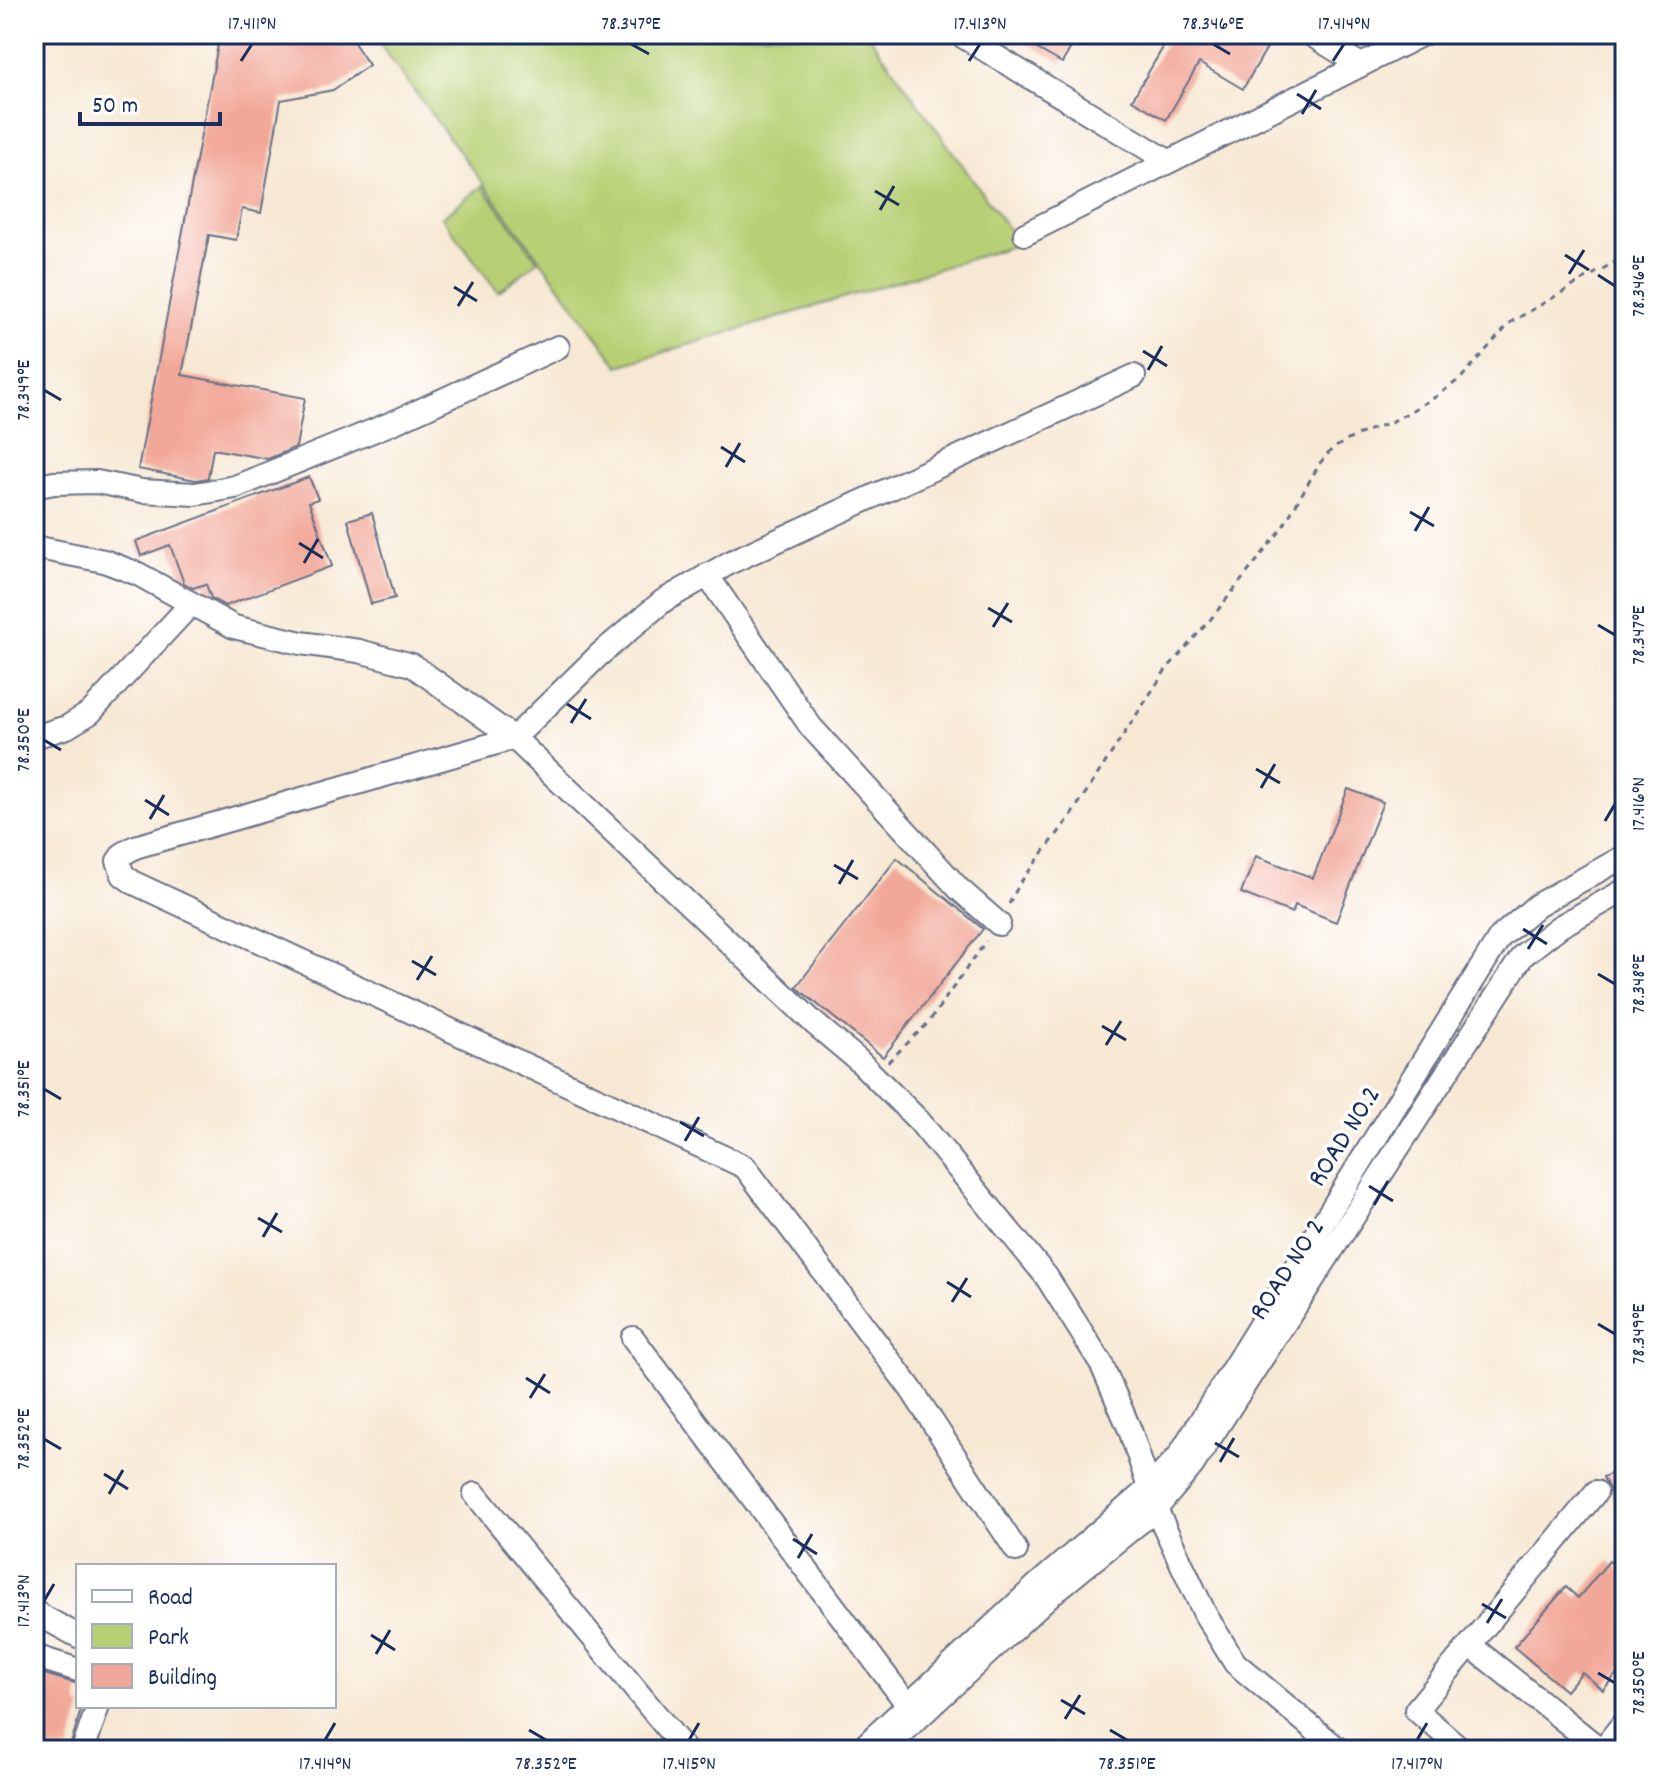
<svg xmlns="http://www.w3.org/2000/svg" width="1659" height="1784" font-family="Dekko,sans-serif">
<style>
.green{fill:#b8d075;stroke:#6a806a;stroke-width:2}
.building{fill:#f2a898}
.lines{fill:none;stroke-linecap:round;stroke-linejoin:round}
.minor-casing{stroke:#687087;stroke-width:26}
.path{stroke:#687087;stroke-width:3;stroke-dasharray:6 6;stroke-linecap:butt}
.minor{stroke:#fff;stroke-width:22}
.ticks{fill:none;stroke:#1b2f5e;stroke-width:3}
.labels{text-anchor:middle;stroke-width:7;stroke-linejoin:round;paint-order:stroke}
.street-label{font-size:28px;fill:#1b2f5e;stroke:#fff}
.neatline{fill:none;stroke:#1b2f5e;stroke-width:3}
.ticks-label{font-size:20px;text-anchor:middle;fill:#1b2f5e}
</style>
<rect width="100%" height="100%" fill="#fff"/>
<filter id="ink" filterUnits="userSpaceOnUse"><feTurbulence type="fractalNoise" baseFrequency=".0125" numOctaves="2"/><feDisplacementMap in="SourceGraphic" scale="16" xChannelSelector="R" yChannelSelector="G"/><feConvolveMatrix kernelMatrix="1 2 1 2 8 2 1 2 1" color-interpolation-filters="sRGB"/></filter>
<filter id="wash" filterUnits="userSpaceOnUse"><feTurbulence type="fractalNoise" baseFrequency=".006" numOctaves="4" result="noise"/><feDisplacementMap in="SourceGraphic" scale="32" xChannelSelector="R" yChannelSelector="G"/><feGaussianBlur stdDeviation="1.8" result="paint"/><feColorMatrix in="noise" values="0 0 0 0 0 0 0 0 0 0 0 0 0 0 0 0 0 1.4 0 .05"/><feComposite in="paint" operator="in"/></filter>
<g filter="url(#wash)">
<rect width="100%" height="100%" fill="#f7e8d3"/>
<path class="green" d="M372 34H868L1019 244 619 366Z
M482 186 538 261 498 292 442 217Z"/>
<g id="blocks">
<path class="building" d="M220 34H348L369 65 333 90 281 100 261 213 242 209 236 240 209 235 182 375 305 398 296 447 268 459 213 449 208 478 196 480 138 469Z
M1011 34H1079L1062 63Z
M1171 34H1252L1269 44 1243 89 1199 63 1166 120 1132 100Z
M309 477 318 499 309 502 332 566 225 606 211 598 206 584 193 588 184 583 170 545 141 556 136 541Z
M372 513 395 598 371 604 348 520Z
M1348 789 1383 802 1336 922 1295 905 1292 913 1241 893 1256 856 1313 878Z
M897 858 983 929 883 1057 796 987Z
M1625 1468V1522L1603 1477Z
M1609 1561 1625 1576V1664L1603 1690 1582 1672 1566 1691 1514 1647 1566 1587 1578 1598Z
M34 1671 78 1684V1706H82L69 1750H34Z"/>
</g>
</g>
<g filter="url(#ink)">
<use href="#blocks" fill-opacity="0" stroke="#687087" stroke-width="2"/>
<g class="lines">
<defs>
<path id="minor" d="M959 34 1168 161
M1310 34 1361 65
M1025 234 1423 34
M34 487 54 483 97 482 142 491 195 494 235 487 397 421 558 347
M34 547 104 561 138 574 234 627 301 643 359 651 412 665 514 738 815 1024 858 1060 919 1121 1046 1276 1101 1363 1130 1430 1156 1509 1205 1614 1235 1663 1339 1750
M707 575 811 727 959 889 999 924
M34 737 67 727 90 713 190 605
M633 1338 907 1704
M475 1494 685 1750
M1016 1550 911 1389 745 1167 134 883 123 875 118 861 123 854 135 847 514 738 599 655 663 601 731 562 1134 376
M34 1612 78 1636
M1471 1646 1601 1750
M34 1656 78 1670
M1459 1747 1416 1710 1596 1492
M83 1750 98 1706
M860 1750 1037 1585 1149 1488 1178 1457 1500 937 1537 905 1625 856
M884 1750 1048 1597 1156 1509 1192 1466 1523 955 1559 927 1625 890
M1602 1750 1625 1721"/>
</defs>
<use href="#minor" class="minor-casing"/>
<path class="path" d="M1009 904 1020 883 1068 820 1165 671 1210 620 1281 530 1320 463 1332 449 1355 436 1395 420 1437 396 1461 378 1511 322 1625 256
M888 1062 928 1023 986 941"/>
<use href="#minor" class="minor"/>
</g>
</g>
<path class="ticks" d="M631 44 649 54M1213 44 1230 54M241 61 252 44M969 61 980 44M1333 61 1344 44M1297 94 1321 109M1302 114 1316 90M875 191 899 205M880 210 894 186M1565 255 1589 270M1569 274 1584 250M1598 275 1615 286M454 287 477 301M458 306 473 282M1143 351 1167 366M1148 370 1162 346M44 390 61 400M721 447 745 462M726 467 740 443M1410 512 1434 526M1415 531 1429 507M299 543 323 558M304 563 318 539M988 608 1012 622M1598 625 1615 635M993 627 1008 603M567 704 591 719M571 723 586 699M44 740 61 750M1256 769 1280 783M1261 788 1275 764M145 800 169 815M150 819 164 795M1605 821 1615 804M834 865 858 879M839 884 853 860M1523 929 1547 944M1528 949 1543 925M412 961 436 975M1598 974 1615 984M417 980 432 956M1102 1026 1126 1040M1106 1045 1121 1021M44 1089 61 1099M680 1122 704 1136M685 1141 699 1117M1369 1186 1393 1201M1374 1205 1388 1181M258 1218 282 1232M263 1237 277 1213M947 1282 971 1297M952 1302 967 1278M1598 1324 1615 1334M526 1378 550 1393M530 1398 545 1374M44 1439 61 1449M1215 1443 1239 1457M1220 1462 1234 1438M104 1474 128 1489M109 1494 123 1470M793 1539 817 1554M798 1558 812 1534M44 1601 54 1584M1482 1604 1506 1618M1487 1623 1502 1599M371 1635 395 1650M376 1654 390 1630M1598 1673 1615 1683M1061 1700 1085 1714M1065 1719 1080 1695M529 1730 546 1740M1110 1730 1127 1740M325 1740 335 1723M689 1740 699 1723M1417 1740 1427 1723"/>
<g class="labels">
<g class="street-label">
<text transform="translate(1342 1135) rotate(-58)" y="10">ROAD NO.2</text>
<text transform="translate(1285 1268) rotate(-57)" y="10">ROAD NO 2</text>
</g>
</g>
<rect width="1659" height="1784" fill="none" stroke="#fff" stroke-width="88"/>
<rect x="76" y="1564" width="260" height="144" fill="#ffffff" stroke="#a4acbf" stroke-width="2"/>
<rect x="92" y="1590" width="40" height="12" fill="#ffffff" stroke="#a4acbf" stroke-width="2"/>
<text x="148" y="1604" font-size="24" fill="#1b2f5e">Road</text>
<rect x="92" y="1624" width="40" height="24" fill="#b8d075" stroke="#a4acbf" stroke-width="2"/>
<text x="148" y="1644" font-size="24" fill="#1b2f5e">Park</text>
<rect x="92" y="1664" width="40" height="24" fill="#f2a898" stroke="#a4acbf" stroke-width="2"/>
<text x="148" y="1684" font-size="24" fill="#1b2f5e">Building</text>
<path d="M80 112v12h140v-12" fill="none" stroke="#1b2f5e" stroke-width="4"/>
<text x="92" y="112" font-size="24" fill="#1b2f5e" stroke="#ffffff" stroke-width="6" paint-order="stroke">50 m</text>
<rect x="44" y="44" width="1571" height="1696" class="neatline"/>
<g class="ticks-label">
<text x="252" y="29">17.411°N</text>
<text x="631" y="29">78.347°E</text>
<text x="980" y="29">17.413°N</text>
<text x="1213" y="29">78.346°E</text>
<text x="1344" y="29">17.414°N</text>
<text transform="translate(1637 286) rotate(-90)" y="7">78.346°E</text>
<text transform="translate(22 390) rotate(-90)" y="7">78.349°E</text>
<text transform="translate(1637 635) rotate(-90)" y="7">78.347°E</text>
<text transform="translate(22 740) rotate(-90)" y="7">78.350°E</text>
<text transform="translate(1637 804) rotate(-90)" y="7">17.416°N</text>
<text transform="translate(1637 984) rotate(-90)" y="7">78.348°E</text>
<text transform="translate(22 1089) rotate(-90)" y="7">78.351°E</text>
<text transform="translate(1637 1334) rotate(-90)" y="7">78.349°E</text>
<text transform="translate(22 1439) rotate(-90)" y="7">78.352°E</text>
<text transform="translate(22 1601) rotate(-90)" y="7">17.413°N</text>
<text transform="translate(1637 1683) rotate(-90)" y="7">78.350°E</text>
<text x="325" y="1769">17.414°N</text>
<text x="546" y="1769">78.352°E</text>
<text x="689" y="1769">17.415°N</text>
<text x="1127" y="1769">78.351°E</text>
<text x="1417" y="1769">17.417°N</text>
</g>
</svg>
